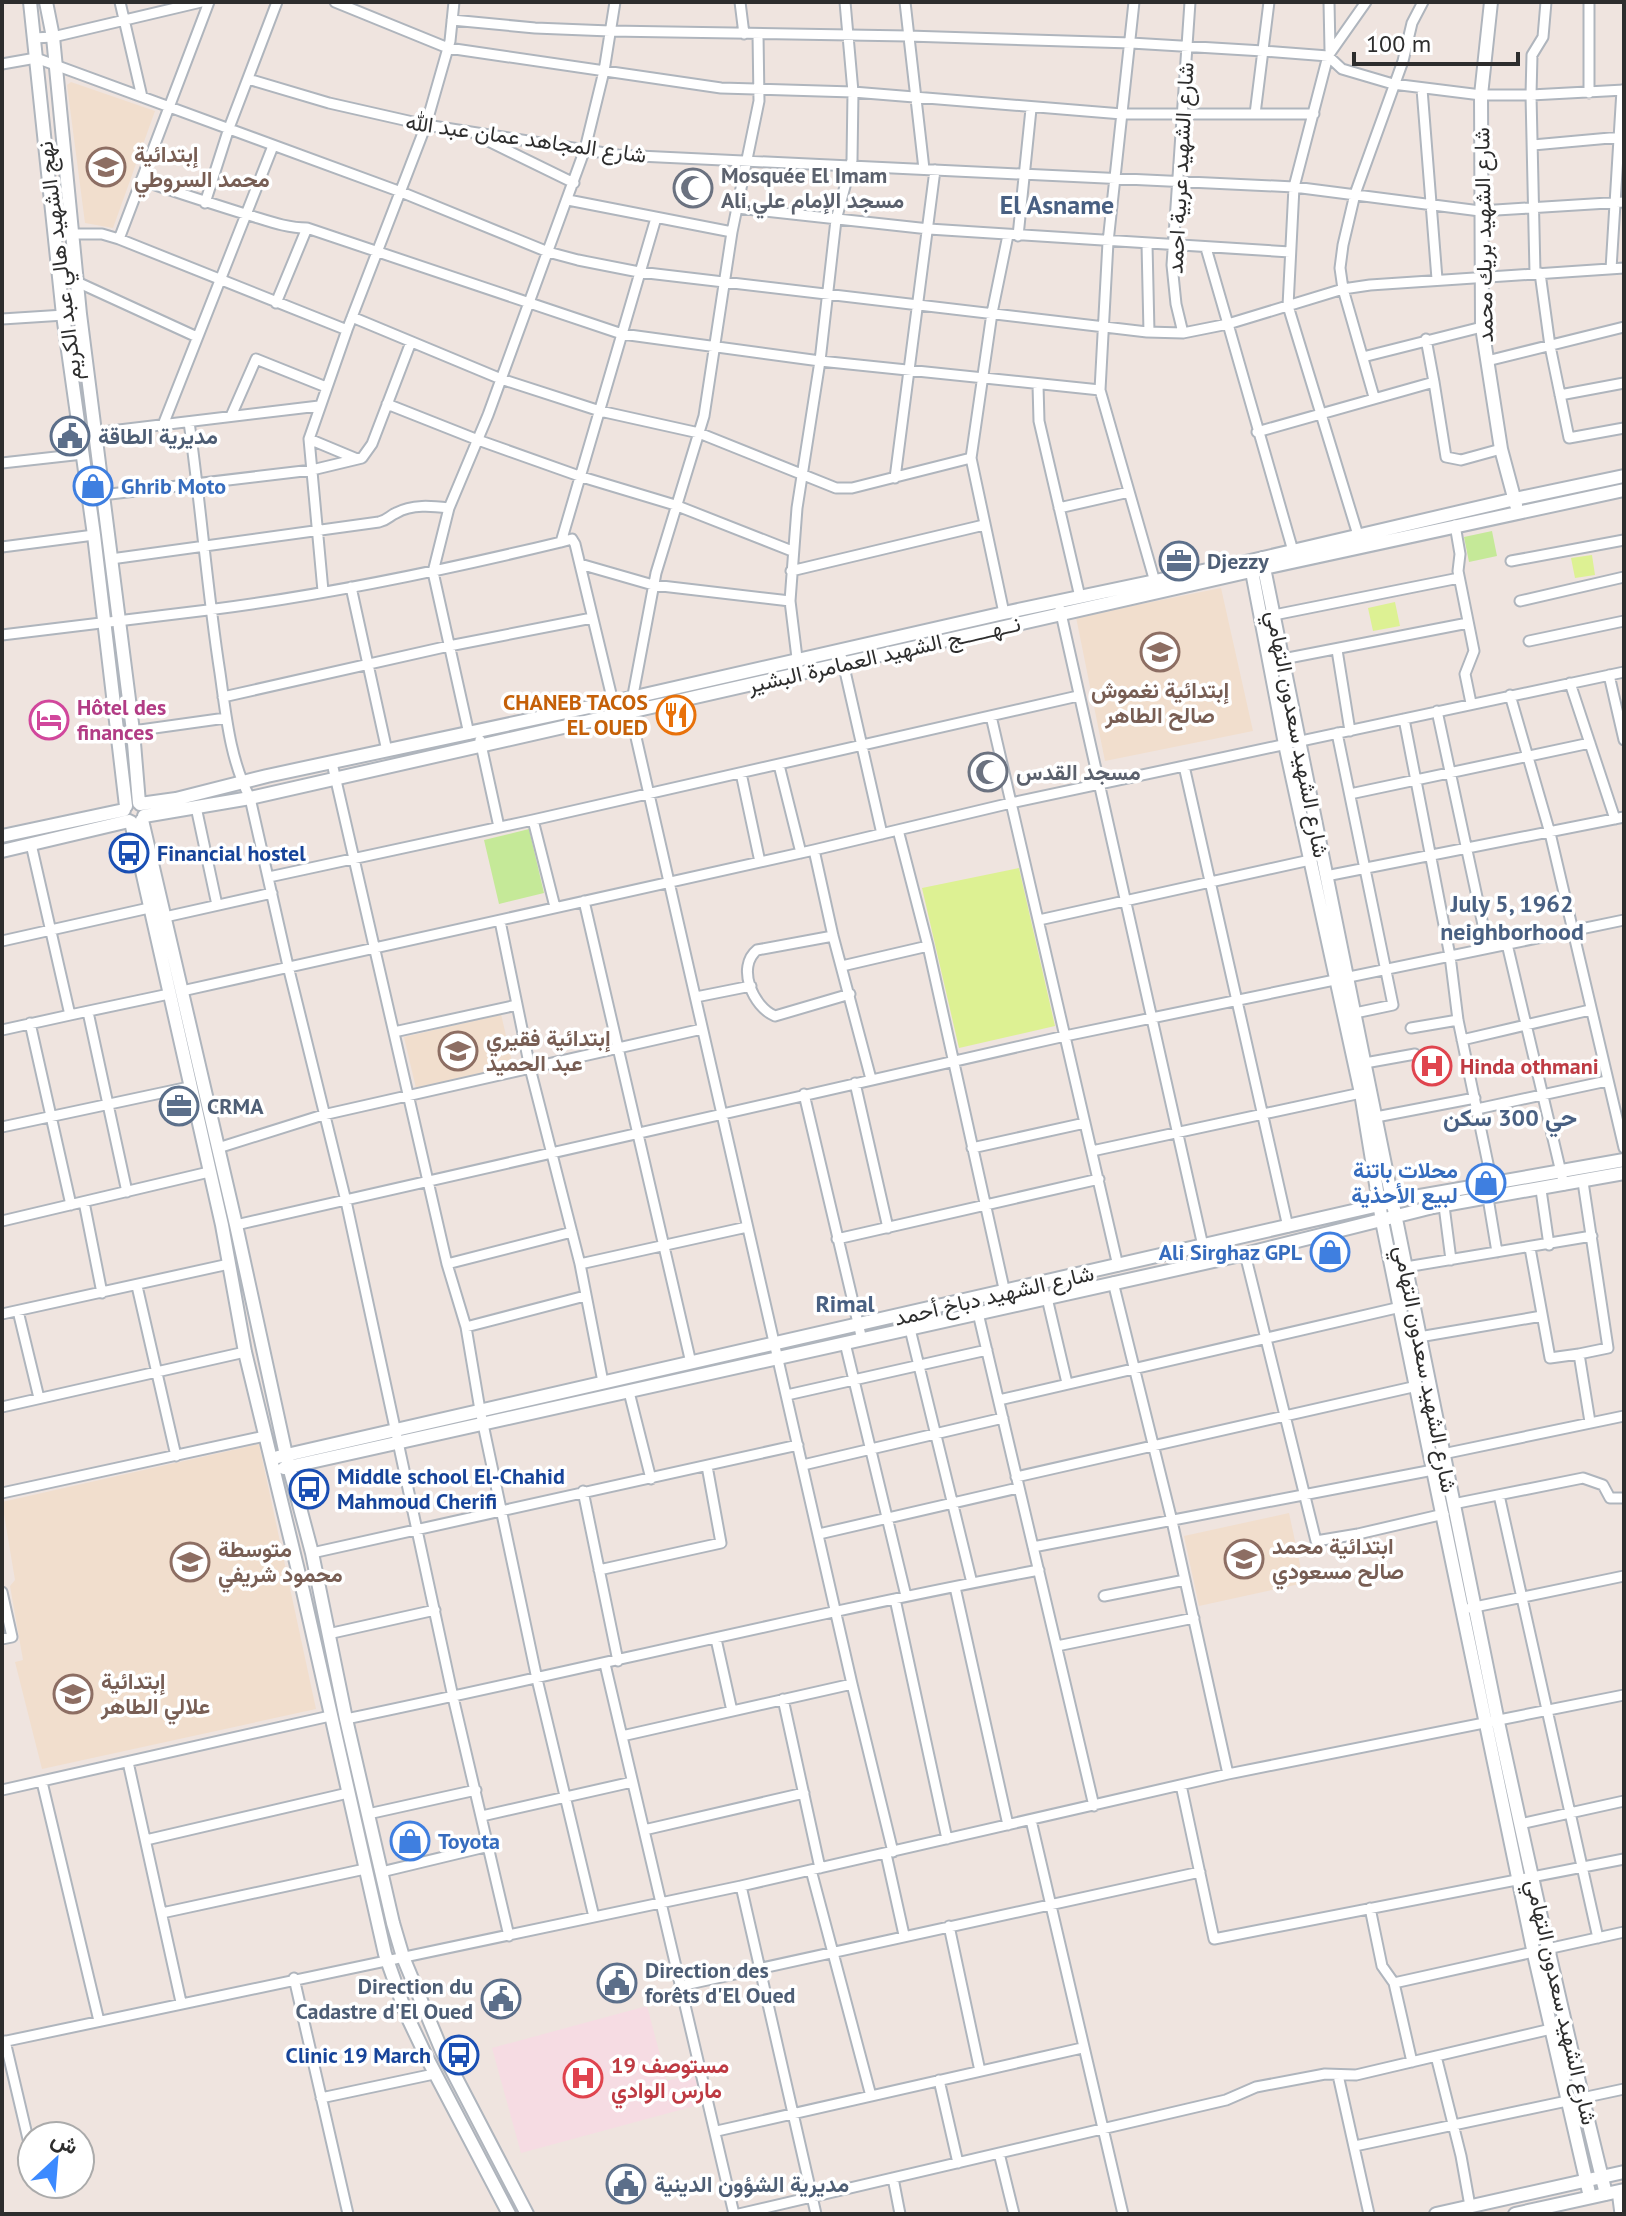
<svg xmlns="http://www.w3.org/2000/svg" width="1626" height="2216" font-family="'PT Sans',Vazirmatn,sans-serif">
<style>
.education{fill:#f1decd}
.medical{fill:#f6dce3}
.green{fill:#c5e998}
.pitch{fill:#ddf193}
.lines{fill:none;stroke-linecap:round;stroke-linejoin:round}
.street-casing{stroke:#afb5bd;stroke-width:13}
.secondary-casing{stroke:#afb5bd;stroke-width:16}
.street{stroke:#fff;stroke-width:9}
.secondary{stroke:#fff;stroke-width:12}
.labels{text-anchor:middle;stroke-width:7;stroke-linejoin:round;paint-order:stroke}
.street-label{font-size:22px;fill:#2d2d2d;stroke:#fff}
.education-label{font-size:22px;font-weight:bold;fill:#785e54;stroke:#fff;text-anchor:start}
.worship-label{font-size:22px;font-weight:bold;fill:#5b616d;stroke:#fff;text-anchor:start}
.service-label{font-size:22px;font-weight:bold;fill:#4e5e75;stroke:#fff;text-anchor:start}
.shop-label{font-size:22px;font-weight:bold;fill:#366cbe;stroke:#fff;text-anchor:start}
.food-label{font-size:22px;font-weight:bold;fill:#c56008;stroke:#fff;text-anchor:end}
.hotel-label{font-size:22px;font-weight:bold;fill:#b23c85;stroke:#fff;text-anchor:start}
.transit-label{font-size:22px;font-weight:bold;fill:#164399;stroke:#fff;text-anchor:start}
.health-label{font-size:22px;font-weight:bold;fill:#be3a42;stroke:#fff;text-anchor:start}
.neighbourhood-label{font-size:24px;font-weight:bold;fill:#496082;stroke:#fff}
.quarter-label{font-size:26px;font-weight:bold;fill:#496082;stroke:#fff}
</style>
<rect width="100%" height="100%" fill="#efe4df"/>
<path class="education" d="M71 82 155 111 113 228 85 223 67 85Z
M1221 588 1253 731 1105 761 1076 617Z
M501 1014 513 1066 416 1088 404 1037Z
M259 1444 316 1709 42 1769 15 1662 23 1660 10 1586 15 1580 2 1502Z
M1289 1513 1304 1583 1199 1606 1184 1536Z"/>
<path class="medical" d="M647 2006 667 2081 694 2074 702 2104 521 2153 492 2048Z"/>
<path class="green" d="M1492 531 1497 556 1469 562 1464 537Z
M529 829 544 893 499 904 484 840Z"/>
<path class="pitch" d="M1592 555 1595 575 1575 578 1571 558Z
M1395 602 1400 626 1373 631 1368 608Z
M1019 868 1055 1026 959 1048 922 888Z"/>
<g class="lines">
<defs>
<path id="street" d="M120 2 142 97
M335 2 448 48 721 88 853 92 1122 114H1314
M740 2 744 34
M905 2 924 169
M1134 2 1108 242 1100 390 1155 582
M1329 2 1330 50
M1546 2 1543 37 1532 55 1531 95 1624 90
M452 20 535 28 610 31 908 36 1131 43 1263 51 1328 56 1342 69 1393 84 1481 95H1531L1535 273
M758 34 759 101 732 232 704 416 656 573 630 711 852 1684 893 1852
M34 38 53 37 201 2
M2 64 36 58 401 192 548 252 578 260 639 272 1147 332 1183 333 1228 324 1206 248
M248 79 329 103 426 125 618 155 1294 187 1480 211 1624 202
M1422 89 1437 279
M1589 93V2
M1255 114 1269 2
M480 137 574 183
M1533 145 1621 137
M141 180C175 192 210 203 245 214 266 220 285 228 307 228L622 334 820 361 1100 390
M568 200 732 232
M205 203 229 128 277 2
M737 208 929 229 1290 252
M72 234H102L119 239 347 330
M1018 236 1031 109
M119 239 209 2
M1147 244 1149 332
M1611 269 1622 90
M1540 273 1550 346 1569 438 1624 428
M77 282 197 337
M276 303 307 228
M352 317 501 379 600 411 699 433 836 488H852L971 458
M2 319 80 314
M1183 333 1176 304 1172 265 1190 2
M1426 339 1434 382
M1363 357 1482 327
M1487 361 1624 327
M1038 385 1039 421 1080 597
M1560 395 1624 383
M1374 397 1343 289 1340 268 1343 245 1355 194 1403 61 1412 23 1423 2
M387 404 478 440 582 477 675 505 792 551
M231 416 256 359 326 387
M189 422C201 506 207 590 220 673 226 715 230 760 250 798L288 966 346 1201 453 1697 509 1936
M163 425 273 146
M1257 432 1434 382 1446 457 1461 460 1501 449
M94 433 319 406
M309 439 357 459
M2 463 83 454
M895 478 935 170
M102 495 312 470 362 458 372 444 411 342
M1059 508 1129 492
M1455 525 1460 554 1458 571 1474 651 1465 674 1471 703
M1358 535 1288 306 1294 187 1328 56 1366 2
M2 547 94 535
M1293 551 1228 324 1343 289 1370 285 1624 268
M111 559 379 522C388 520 389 516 396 513 412 504 432 506 449 508
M1511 561 1624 540
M580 564 653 585 790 601
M791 571 984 525
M351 587 387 751
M323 591 309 439 347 330 426 125 450 41 454 2
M1520 601 1624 577
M1060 609 1203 1246
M1004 613 971 458 992 313 1008 235
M1274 615 1459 578
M2 635C71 626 139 619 208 610 327 595 445 570 561 542
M1529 641 1624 621
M1337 650 1350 731
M842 658 882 834
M1283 659 1468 623
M798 666 790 601 797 508 820 361 836 220 852 160 853 92 845 2
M1609 675 1624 740
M1570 683 1615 819
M1510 695 1550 833 1624 1148
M223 697 449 646 592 618
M613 702 575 544 572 539 561 542 656 218
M1437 711 1488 948
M991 716 1118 1266
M1404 719 1450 956 1458 1020 1492 1183
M133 731 226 718
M1337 733 1393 1005 1355 1013
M469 734 433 572 449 508 488 415 585 149 604 71 615 2
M480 740 499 827
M332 763 447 1264 466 1327 480 1410 537 1679 594 1917
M779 765 801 853
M1184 766 1288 1227
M741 773 760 862
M1350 794 1590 743
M196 807 217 905
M533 820 555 907
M898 830 928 946 1005 1293
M31 844 70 1015 169 994
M814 850 833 936 871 1079
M1326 876 1624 817
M269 877 533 820 1078 696
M584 901 691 1363
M165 917 272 893
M1039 920 1310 860
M500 921 530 1068 580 1264 603 1382
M833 936 757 950C736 967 753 1007 775 1016L850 994
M2 941 149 908
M1507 944 1564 1185
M842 966 928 946
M182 991 814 850 1011 803 1624 672
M696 997 751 986
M88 1012 127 1192
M30 1023 71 1205
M1411 1028 1458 1020
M2 1030 70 1015
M394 1032 517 1005
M1462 1040 1590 1010
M1365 1063 1415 1054
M855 1083 888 1228
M804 1094 862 1340
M1477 1109 1607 1081
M1376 1117 1475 1098
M2 1127 189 1087
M218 1148 323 1115 702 1029
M972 1148 1085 1123
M1092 1151 1361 1093
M1583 1182 1608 1348 1579 1354 1590 1422
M1541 1190 1549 1245
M1488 1198 1497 1252
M84 1202 102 1293
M1444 1206 1451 1260
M2 1221 209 1172
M236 1225 1065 1036 1624 920
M837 1239 1099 1179
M1530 1248 1550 1358 1579 1354
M1245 1254 1316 1541 1358 1534 1444 1514
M447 1264 572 1232
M580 1264 747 1227
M1406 1267 1592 1236
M1113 1282 1172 1521 1228 1774
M137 1286 176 1456
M1047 1298 1067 1383
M18 1311 39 1398
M978 1313 1094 1806
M2 1314 229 1264
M466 1327 585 1296
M910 1329 972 1583
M1419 1337 1542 1316
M845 1343 906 1596
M629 1392 651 1479
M787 1395 987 1350
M999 1400 1405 1306
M2 1407 245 1352
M1438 1455 1624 1416
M803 1465 1003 1418
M1016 1477 1417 1386
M583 1491 618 1661
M2 1493 265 1436
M1499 1495 1598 1938
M1453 1504 1583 1478 1603 1485 1610 1498H1624
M819 1534 1018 1488
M1033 1547 1433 1470
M312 1553 798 1445
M599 1570 721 1543 707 1466
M955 1587 1008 1825
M2 1592 12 1637 2 1639
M1104 1596 1185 1580
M895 1599 947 1839
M1470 1608 1624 1576
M328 1634 435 1610
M716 1639 732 1711
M1057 1646 1194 1618
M605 1664 734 2214
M783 1699 820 1868
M346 1719C577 1671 807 1614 1039 1570
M622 1736 852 1684
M128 1762 181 2002
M42 1782 99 2021
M1181 1785 1214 1939 1624 1859
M2 1790 330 1716
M368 1814 476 1790
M482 1816 632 1782
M1031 1820 1123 2214
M1520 1824 1624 1801
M644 1830 804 1793
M146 1840 348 1793
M886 1854 904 1935
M811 1870 871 2096
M381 1872 489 1846
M741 1886 816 2214
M1370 1908 1382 1966 1394 1983 1412 2062
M162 1913 365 1869
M949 1926 980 2071
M294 1978 348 2214
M1394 1983 1624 1932
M680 1986 1200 1872
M5 2041 28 2139
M2 2042 741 1886 1228 1774 1624 1695
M1436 2056 1461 2156 1470 2206
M1338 2075 1369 2214
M939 2080 958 2163
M321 2098 434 2074
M1582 2098 1624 2089
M717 2131 1082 2048
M1355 2146 1567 2101
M999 2153 1014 2214
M893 2178 900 2214
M1617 2191 1620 2214
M739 2214 1226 2100 1256 2087 1325 2074 1356 2075 1551 2029"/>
<path id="secondary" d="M30 2 63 315 94 535 126 806
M46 2 53 37 80 314 133 731 139 803
M1491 2 1481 95 1482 327 1501 449 1516 505
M1262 558 1498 1722C1532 1879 1567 2037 1606 2194
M1250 561 1285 744 1361 1093 1382 1221 1433 1470 1534 1954 1590 2197
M140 804 176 799 267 776 613 702 1004 613 1250 561 1515 499 1624 476
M144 816 250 798 1264 568 1624 490
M142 820 236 1225 286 1455 312 1553 346 1719 393 1923 403 1957 442 2051 527 2214
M131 822 222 1225 245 1352 303 1591 385 1954 407 2016 427 2058 509 2214
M2 836 124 810
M2 851 129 821
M278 1457 1414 1197 1624 1160
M284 1468 1245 1254 1433 1207 1624 1173
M1436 2214 1624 2172
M1515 2214 1624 2190"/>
</defs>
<use href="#street" class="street-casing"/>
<use href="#secondary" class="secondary-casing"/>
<use href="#street" class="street"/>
<use href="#secondary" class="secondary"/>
</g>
<defs>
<symbol id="school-ring" viewBox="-11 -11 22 22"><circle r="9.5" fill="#fff" stroke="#8d6e63" stroke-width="1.5"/><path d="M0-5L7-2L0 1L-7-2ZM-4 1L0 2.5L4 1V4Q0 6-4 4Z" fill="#8d6e63"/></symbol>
<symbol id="mosque-ring" viewBox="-11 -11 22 22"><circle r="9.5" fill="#fff" stroke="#6b7280" stroke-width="1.5"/><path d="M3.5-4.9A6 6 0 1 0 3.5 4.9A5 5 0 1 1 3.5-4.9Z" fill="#6b7280"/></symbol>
<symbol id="civic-ring" viewBox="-11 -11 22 22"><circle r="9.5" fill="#fff" stroke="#5c6f8a" stroke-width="1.5"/><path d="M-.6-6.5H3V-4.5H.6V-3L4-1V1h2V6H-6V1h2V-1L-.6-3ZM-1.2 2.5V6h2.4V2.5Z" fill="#5c6f8a"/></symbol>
<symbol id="shop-ring" viewBox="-11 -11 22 22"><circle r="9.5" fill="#fff" stroke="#3f7fe0" stroke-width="1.5"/><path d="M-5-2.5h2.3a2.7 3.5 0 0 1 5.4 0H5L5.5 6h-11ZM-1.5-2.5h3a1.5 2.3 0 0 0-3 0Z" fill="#3f7fe0"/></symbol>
<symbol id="office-ring" viewBox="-11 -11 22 22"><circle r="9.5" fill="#fff" stroke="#5c6f8a" stroke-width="1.5"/><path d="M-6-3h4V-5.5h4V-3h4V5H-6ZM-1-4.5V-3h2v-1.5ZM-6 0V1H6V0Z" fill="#5c6f8a"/></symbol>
<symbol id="restaurant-ring" viewBox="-11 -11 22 22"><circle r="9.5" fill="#fff" stroke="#e8710a" stroke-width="1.5"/><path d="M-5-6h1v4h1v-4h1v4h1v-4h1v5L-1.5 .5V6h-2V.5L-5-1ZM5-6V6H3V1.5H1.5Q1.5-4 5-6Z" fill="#e8710a"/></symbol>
<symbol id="hotel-ring" viewBox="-11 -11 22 22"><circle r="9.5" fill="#fff" stroke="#d1479c" stroke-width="1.5"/><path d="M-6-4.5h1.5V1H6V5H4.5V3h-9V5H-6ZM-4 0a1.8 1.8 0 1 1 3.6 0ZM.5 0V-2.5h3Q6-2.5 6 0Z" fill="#d1479c"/></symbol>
<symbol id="bus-ring" viewBox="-11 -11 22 22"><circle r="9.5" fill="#fff" stroke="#1a4fb4" stroke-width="1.5"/><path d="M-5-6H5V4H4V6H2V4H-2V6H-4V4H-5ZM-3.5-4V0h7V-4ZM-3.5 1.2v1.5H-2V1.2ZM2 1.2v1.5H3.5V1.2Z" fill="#1a4fb4"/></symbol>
<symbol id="hospital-ring" viewBox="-11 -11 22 22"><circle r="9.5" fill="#fff" stroke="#e0444e" stroke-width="1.5"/><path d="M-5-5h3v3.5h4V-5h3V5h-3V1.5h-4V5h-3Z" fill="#e0444e"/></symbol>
</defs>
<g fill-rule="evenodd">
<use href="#school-ring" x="84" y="145" width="44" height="44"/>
<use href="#mosque-ring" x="671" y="166" width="44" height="44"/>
<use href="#civic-ring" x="48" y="414" width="44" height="44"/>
<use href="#shop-ring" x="71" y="464" width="44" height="44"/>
<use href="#office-ring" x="1157" y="539" width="44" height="44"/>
<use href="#school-ring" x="1138" y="630" width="44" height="44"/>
<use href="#restaurant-ring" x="654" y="693" width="44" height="44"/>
<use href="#hotel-ring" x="27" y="698" width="44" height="44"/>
<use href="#mosque-ring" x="966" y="750" width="44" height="44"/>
<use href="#bus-ring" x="107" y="831" width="44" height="44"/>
<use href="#school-ring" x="436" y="1029" width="44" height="44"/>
<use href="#hospital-ring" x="1410" y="1044" width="44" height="44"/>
<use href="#office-ring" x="157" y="1084" width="44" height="44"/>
<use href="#shop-ring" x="1464" y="1161" width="44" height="44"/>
<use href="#shop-ring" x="1308" y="1230" width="44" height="44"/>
<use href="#bus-ring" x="287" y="1467" width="44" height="44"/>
<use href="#school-ring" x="1222" y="1537" width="44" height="44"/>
<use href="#school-ring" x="168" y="1540" width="44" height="44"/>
<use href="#school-ring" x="51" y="1672" width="44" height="44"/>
<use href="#shop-ring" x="388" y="1819" width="44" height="44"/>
<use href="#civic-ring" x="595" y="1961" width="44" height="44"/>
<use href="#civic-ring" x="479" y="1977" width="44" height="44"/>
<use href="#bus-ring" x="437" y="2033" width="44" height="44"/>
<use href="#hospital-ring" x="561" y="2056" width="44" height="44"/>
<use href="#civic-ring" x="604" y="2162" width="44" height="44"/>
</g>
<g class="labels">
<g class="street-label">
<text transform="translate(526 138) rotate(8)" y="8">شارع المجاهد عمان عبد الله</text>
<text transform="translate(1180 168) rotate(-87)" y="8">شارع الشهيد عربية احمد</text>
<text transform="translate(1483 235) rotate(-91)" y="8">شارع الشهيد بريك محمد</text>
<text transform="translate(59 261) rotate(-97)" y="8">نهج الشهيد هالي عبد الكريم</text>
<text transform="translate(884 654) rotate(-13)" y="8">نــهـــــج الشهيد العمامرة البشير</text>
<text transform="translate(1298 734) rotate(79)" y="8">شارع الشهيد سعدون التهامي</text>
<text transform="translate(994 1295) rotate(-13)" y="8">شارع الشهيد دباخ أحمد</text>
<text transform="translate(1426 1369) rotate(79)" y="8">شارع الشهيد سعدون التهامي</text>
<text transform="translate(1562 2002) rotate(77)" y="8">شارع الشهيد سعدون التهامي</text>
</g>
<g class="education-label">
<text x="134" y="162">إبتدائية<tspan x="134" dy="25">محمد السروطي</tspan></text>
<text x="1160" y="698" text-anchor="middle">إبتدائية نغموش<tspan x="1160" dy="25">صالح الطاهر</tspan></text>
<text x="486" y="1046">إبتدائية فقيري<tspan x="486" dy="25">عبد الحميد</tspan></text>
<text x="1272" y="1554">ابتدائية محمد<tspan x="1272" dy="25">صالح مسعودي</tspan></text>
<text x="218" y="1557">متوسطة<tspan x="218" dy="25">محمود شريفي</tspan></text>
<text x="101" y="1689">إبتدائية<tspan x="101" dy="25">علالي الطاهر</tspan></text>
</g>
<g class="worship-label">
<text x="721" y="183">Mosquée El Imam<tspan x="721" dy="25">Ali,مسجد الإمام علي</tspan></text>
<text x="1016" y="780">مسجد القدس</text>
</g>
<g class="service-label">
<text x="98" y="444">مديرية الطاقة</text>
<text x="1207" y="569">Djezzy</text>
<text x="207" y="1114">CRMA</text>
<text x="645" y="1978">Direction des<tspan x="645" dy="25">forêts d'El Oued</tspan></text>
<text x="473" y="1994" text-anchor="end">Direction du<tspan x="473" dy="25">Cadastre d'El Oued</tspan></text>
<text x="654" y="2192">مديرية الشؤون الدينية</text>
</g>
<g class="shop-label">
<text x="121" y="494">Ghrib Moto</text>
<text x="1458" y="1178" text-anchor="end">محلات باتنة<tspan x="1458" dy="25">لبيع الأحذية</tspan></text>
<text x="1302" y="1260" text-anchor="end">Ali Sirghaz GPL</text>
<text x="438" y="1849">Toyota</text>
</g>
<g class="food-label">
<text x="648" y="710">CHANEB TACOS<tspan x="648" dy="25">EL OUED</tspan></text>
</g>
<g class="hotel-label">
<text x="77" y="715">Hôtel des<tspan x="77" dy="25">finances</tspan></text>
</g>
<g class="transit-label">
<text x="157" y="861">Financial hostel</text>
<text x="337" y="1484">Middle school El-Chahid<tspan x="337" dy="25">Mahmoud Cherifi</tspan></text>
<text x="431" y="2063" text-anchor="end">Clinic 19 March</text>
</g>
<g class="health-label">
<text x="1460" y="1074">Hinda othmani</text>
<text x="611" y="2073">مستوصف 19<tspan x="611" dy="25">مارس الوادي</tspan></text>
</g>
<g class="neighbourhood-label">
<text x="1512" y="912">July 5, 1962<tspan x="1512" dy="28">neighborhood</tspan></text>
<text x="1510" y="1126">حي 300 سكن</text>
<text x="845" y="1312">Rimal</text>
</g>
<g class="quarter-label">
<text x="1057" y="214">El Asname</text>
</g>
</g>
<rect width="1626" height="2216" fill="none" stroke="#2d2d2d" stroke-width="8"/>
<g transform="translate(56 2160) rotate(26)"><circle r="38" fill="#ffffff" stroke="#ababab" stroke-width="2"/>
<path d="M0-6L14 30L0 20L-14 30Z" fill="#3c8aff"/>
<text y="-12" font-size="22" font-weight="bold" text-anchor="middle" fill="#2d2d2d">ش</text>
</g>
<path d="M1354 52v12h164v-12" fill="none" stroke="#2d2d2d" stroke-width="4"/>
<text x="1366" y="52" font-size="24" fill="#2d2d2d" stroke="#ffffff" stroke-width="6" paint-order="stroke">100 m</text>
</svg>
